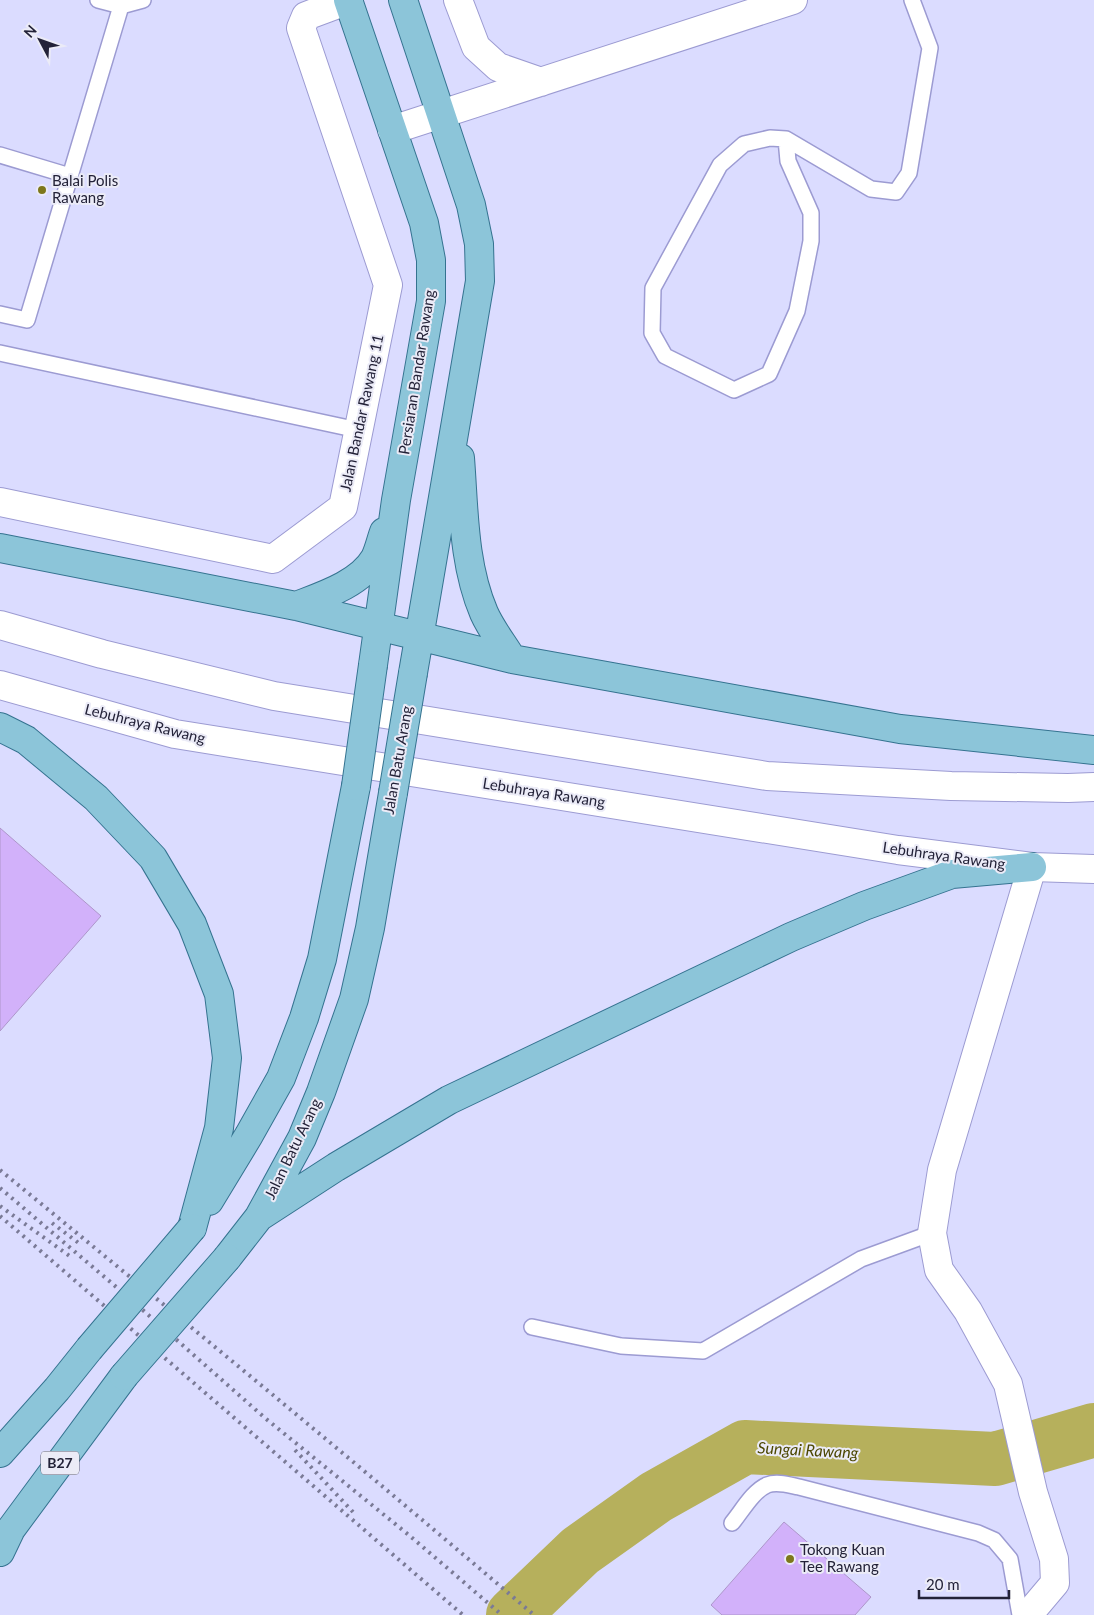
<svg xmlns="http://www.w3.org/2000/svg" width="1094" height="1615" font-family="Lato,sans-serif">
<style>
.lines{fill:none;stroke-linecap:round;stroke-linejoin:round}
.river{stroke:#b6b05c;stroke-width:54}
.building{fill:#d2b1fa;stroke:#ad96ca}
.service-casing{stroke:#9c9bd2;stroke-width:18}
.minor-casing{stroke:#9c9bd2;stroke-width:30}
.tertiary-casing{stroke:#9c9bd2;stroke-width:30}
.primary-casing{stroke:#357390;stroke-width:30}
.service{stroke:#fff;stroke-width:15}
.minor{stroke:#fff;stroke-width:28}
.tertiary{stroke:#fff;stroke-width:28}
.primary{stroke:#8cc5d9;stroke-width:28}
.rail{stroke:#7a7a96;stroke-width:4;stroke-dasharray:2.5 5;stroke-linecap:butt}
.primary-bridge-casing{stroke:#357390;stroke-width:30;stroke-linecap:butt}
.primary-bridge{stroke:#8cc5d9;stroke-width:28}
.poi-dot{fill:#7d771b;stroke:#ebebf7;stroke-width:2}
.labels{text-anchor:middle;stroke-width:4;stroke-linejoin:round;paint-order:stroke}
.shield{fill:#ebebf7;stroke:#5f5e71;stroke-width:1}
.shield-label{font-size:14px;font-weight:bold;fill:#232238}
.poi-label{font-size:15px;fill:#232238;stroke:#ebebf7;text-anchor:start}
.street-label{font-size:15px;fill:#232238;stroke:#ebebf7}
.water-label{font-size:16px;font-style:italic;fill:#4c4702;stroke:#ebebf7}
</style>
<rect width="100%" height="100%" fill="#dbdcff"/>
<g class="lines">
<path class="river" d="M513 1615 580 1551 656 1497 745 1447 995 1459 1094 1430"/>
</g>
<path class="building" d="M0 828 101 916 0 1031Z
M784 1522 871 1597 855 1615H722L711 1605Z"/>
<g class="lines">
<defs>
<path id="service" d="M98 0 121 6
M786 139 788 161 811 213V241L797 311 769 374 734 390 665 356 652 333 653 288 720 165 744 144 770 138 786 139 871 189 896 192 909 173 930 48 912 0
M0 155 70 176
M0 314 27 320 121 6 143 0
M0 353 358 430
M532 1327 621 1346 703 1351 861 1259 932 1233
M732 1523C742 1511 753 1491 767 1485 777 1481 789 1485 799 1487L978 1533 994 1540 1010 1559 1020 1615"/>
<path id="minor" d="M458 0 476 47 498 67 541 82
M392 130 793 0
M0 502 273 559 343 507 388 285 301 28 306 16 349 0
M1028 1615 1055 1583 1054 1559 1033 1492 1008 1384 968 1311 939 1270 932 1233 942 1170 1032 867"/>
<path id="tertiary" d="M0 625 102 654 274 696 767 776 951 786 1068 788 1094 787
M0 685 175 734 898 850 1032 867 1094 869"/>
<path id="primary" d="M348 0 424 223 431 260V301L396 500 373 665
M403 0 471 205 479 244 480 281 413 673
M460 458C464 509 463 564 484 613 491 629 503 644 512 659
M0 548 296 606 512 659 900 729 1094 750
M296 606C322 596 360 584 375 558 379 550 381 540 384 532
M0 727 26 740 96 798 153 858 192 924 219 994 227 1058 219 1128 192 1228
M209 1201 249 1135 281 1078 304 1018 322 959 356 786
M259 1217 336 1167 449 1100 791 937 864 906 952 874 1032 867
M227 1258 259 1217 302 1138 321 1092 354 999 370 928 393 793
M0 1453 57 1389 89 1349
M0 1552 11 1529 124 1376"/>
</defs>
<use href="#service" class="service-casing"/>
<use href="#minor" class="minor-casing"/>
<use href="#tertiary" class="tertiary-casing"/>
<use href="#primary" class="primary-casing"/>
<use href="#service" class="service"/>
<use href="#minor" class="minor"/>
<use href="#tertiary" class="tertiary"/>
<use href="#primary" class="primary"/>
<path class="rail" d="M0 1170C179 1317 358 1464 534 1615
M0 1188 128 1297 265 1418 410 1536 502 1615
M0 1206 71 1257
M0 1216 463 1615
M52 1223 80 1244
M295 1450 353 1512"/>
<defs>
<path id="primary-bridge" d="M356 786 373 665
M393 793 413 673
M89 1349 192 1228
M124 1376 227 1258"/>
</defs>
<use href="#primary-bridge" class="primary-bridge-casing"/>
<use href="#primary-bridge" class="primary-bridge"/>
</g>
<g class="poi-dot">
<circle cx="42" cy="190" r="5"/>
<circle cx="790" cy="1559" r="5"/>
</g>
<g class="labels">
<rect class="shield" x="41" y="1451.5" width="38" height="23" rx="4"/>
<g class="shield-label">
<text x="60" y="1468">B27</text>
</g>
<g class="poi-label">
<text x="52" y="186">Balai Polis<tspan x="52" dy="17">Rawang</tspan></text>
<text x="800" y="1555">Tokong Kuan<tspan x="800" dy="17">Tee Rawang</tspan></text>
</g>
<g class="street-label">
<text transform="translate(417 372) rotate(-81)" y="5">Persiaran Bandar Rawang</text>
<text transform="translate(362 413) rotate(-78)" y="5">Jalan Bandar Rawang 11</text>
<text transform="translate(145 724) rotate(14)" y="5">Lebuhraya Rawang</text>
<text transform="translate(398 760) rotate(-80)" y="5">Jalan Batu Arang</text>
<text transform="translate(544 793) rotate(9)" y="5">Lebuhraya Rawang</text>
<text transform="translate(944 856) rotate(8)" y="5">Lebuhraya Rawang</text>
<text transform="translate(293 1149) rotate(-64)" y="5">Jalan Batu Arang</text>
</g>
<g class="water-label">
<text transform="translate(808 1450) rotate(3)" y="6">Sungai Rawang</text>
</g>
</g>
<g transform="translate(40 40) rotate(311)" stroke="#ebebf7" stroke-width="4" paint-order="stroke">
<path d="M0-4L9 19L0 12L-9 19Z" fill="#232238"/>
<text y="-8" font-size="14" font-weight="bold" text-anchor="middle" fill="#232238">N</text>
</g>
<path d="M919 1590v8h90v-8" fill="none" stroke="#232238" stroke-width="2.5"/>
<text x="926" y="1590" font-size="15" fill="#232238" stroke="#ebebf7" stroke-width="4" paint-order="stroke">20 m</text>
</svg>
